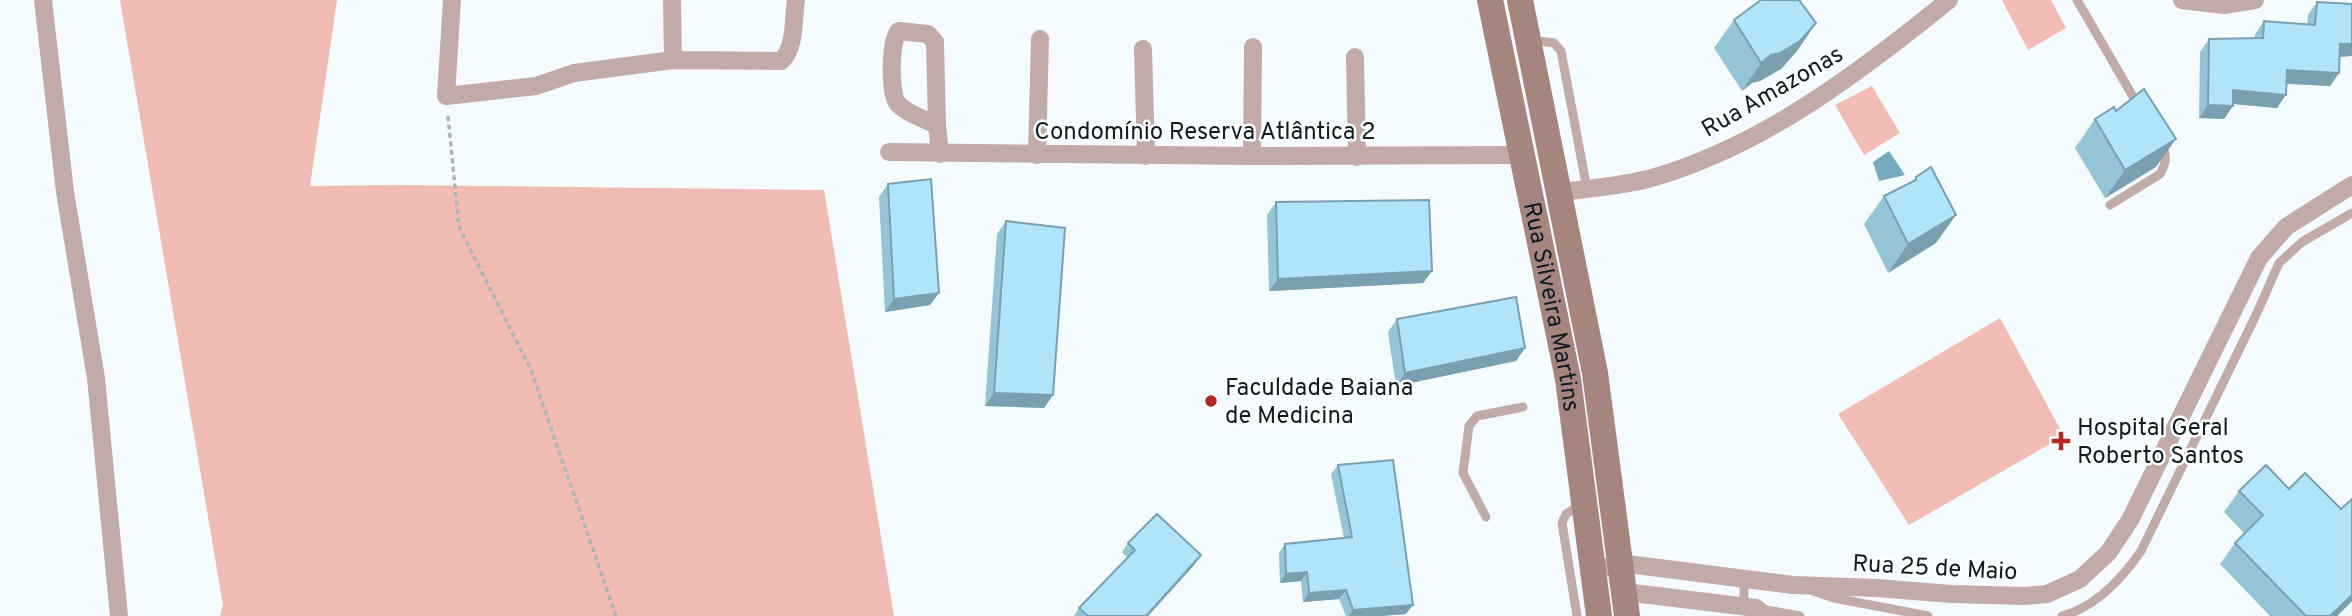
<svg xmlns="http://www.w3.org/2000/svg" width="2352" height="616" font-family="Overpass,sans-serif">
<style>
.green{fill:#f1bdb5}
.forest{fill:#efbbb2}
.water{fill:#77aabe}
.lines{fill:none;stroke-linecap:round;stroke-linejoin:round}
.path{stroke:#acb6ba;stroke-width:3.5;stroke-dasharray:5 3.5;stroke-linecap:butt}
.service{stroke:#c2aba7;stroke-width:9}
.minor{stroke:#c2aba7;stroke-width:18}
.secondary{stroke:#a6857f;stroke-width:26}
.wall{fill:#96c4d7}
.shaded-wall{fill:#7aa0af}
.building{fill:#afe4fa;stroke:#7aa0af;stroke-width:2}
.poi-dot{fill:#b5261e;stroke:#fff;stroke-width:2.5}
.labels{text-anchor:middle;stroke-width:5;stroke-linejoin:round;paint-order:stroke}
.street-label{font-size:24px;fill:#0f1d22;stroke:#fff}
.poi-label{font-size:24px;fill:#0f1d22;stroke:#fff;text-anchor:start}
</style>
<rect width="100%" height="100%" fill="#f3fbfe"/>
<path class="green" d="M2002 0H2051L2066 28 2028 50Z
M1872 86 1900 133 1864 155 1835 105Z
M2000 318 2064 436 1909 525 1838 414Z"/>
<path class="forest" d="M120 0H337L310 186 397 185 824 190 894 616H220L223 605Z"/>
<path class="water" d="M1889 151 1905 175 1879 181 1873 162Z"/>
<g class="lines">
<path class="path" d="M448 116 459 227 531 370 616 616"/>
<path class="service" d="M2077 0 2139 107
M1532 40 1554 43 1561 51 1587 189
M2110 205 2160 174C2167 162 2167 155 2161 143
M1486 517 1463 473 1469 426 1477 416 1523 407
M1813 591 1834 598 1928 616
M1744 606V579
M1761 609 1800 616
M1577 616 1562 523 1566 514 1580 505
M2062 616C2096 607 2121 580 2141 551L2256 315 2279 263 2302 242 2352 213"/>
<path class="minor" d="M43 0 65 192 96 378 119 616
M452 0 446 96 536 86 574 73 673 60 781 61C796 48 793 18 796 0
M672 0 673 60
M2182 0 2224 5 2255 0
M1143 49 1146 156
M1355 57 1357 157
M937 125C924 119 908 114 898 104 889 94 890 39 899 31L928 34 935 42 937 125 940 154
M889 152 1252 156 1521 155
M1037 155 1040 39
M1252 156 1253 47
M1559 192C1588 189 1620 186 1648 179 1761 148 1860 72 1949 0
M1592 572 1620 563 1793 585 1877 588 1951 594 2025 596 2047 594 2080 579 2108 553 2130 520 2259 258 2286 227 2352 185
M1625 592 1756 608 1766 616"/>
<g class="secondary">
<path id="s1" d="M1490 0 1568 379 1599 616"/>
<path d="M1520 0 1595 373 1627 616"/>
</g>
</g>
<path class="wall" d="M2317 2 2352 4V56L2340 57 2339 73 2330 86 2286 84 2277 108 2233 104 2224 119 2199 118 2200 52 2209 39 2255 38V34L2264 21 2307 24 2308 15Z
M1734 20 1816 23 1797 51 1781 69 1760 81 1752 83 1742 91 1714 48Z
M2095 119 2156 167 2105 198 2075 148Z
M1916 177 1936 243 1888 273 1864 224 1884 196 1913 182Z
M888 184 930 305 885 312 879 197Z
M1276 202 1432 271 1423 283 1269 291 1267 215Z
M1006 221 1053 395 1044 408 985 406 997 234Z
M1397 319 1525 348 1516 361 1396 386 1388 332Z
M1338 465 1406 614 1381 616H1346L1339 599 1303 602 1301 581 1280 583 1279 553 1285 544 1344 538 1331 474Z
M2289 489 2341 509 2352 499V601L2337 616H2270L2220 564 2235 543 2244 533 2224 512 2239 491Z
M1128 543 1195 564 1148 616H1074L1079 608 1128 558 1122 552Z"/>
<path class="shaded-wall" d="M1816 23 1797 51 1781 69 1760 81 1752 83 1742 91 1761 63Z
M2340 44H2352V56L2331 57Z
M2287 70 2339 73 2330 86 2278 83Z
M2233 90 2286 95 2277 108 2224 103Z
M2208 105 2233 106 2224 119 2199 118Z
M2176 139 2156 167 2105 198 2125 170Z
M1956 215 1936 243 1888 273 1908 244Z
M1432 271 1423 283 1269 291 1278 279Z
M939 293 930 305 885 312 894 299Z
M1525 348 1516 361 1396 386 1405 373Z
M994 393 1053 395 1044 408 985 406Z
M1201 555 1195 564 1148 616H1146Z
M1307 572 1301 581 1280 583 1286 574Z
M1346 590 1339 599 1303 602 1309 593Z
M2352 595V601L2337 616H2330Z
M1413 605 1406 614 1381 616H1349L1353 610Z"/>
<path class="building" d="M1761 0H1799L1816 23 1800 41 1780 53 1771 55 1761 63 1734 20Z
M2317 2 2352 4V44H2340L2339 73 2287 70 2286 95 2233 90V106L2208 105 2209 39 2263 38 2264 21 2315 25Z
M2144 89 2176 139 2125 170 2095 119 2114 107 2116 111Z
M1931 167 1956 215 1908 244 1884 196 1916 180V177Z
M931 179 939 293 894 299 888 184Z
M1429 200 1432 271 1278 279 1276 202Z
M1006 221 1065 228 1053 395 994 393Z
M1516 297 1525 348 1405 373 1397 319Z
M1393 460 1413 605 1353 610 1346 590 1309 593 1307 572 1286 574 1285 544 1352 537 1338 465Z
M2266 465 2289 489 2305 473 2341 509 2352 499V595L2330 616H2306L2235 543 2263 515 2239 491Z
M1157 514 1201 555 1146 616H1088L1079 608 1135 550 1128 543Z"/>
<g class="poi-dot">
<circle cx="1211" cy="401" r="7"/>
<path d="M2057.5 430.5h7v7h7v7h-7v7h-7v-7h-7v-7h7z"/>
</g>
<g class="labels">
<g class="street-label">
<text transform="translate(1772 91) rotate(-30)" y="8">Rua Amazonas</text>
<text x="1205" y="139">Condomínio Reserva Atlântica 2</text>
<text dy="8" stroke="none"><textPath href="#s1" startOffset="313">Rua Silveira Martins</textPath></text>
<text transform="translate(1935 567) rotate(3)" y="8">Rua 25 de Maio</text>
</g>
<g class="poi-label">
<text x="1225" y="395">Faculdade Baiana<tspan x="1225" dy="28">de Medicina</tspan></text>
<text x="2077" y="435">Hospital Geral<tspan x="2077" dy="28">Roberto Santos</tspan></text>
</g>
</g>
</svg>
